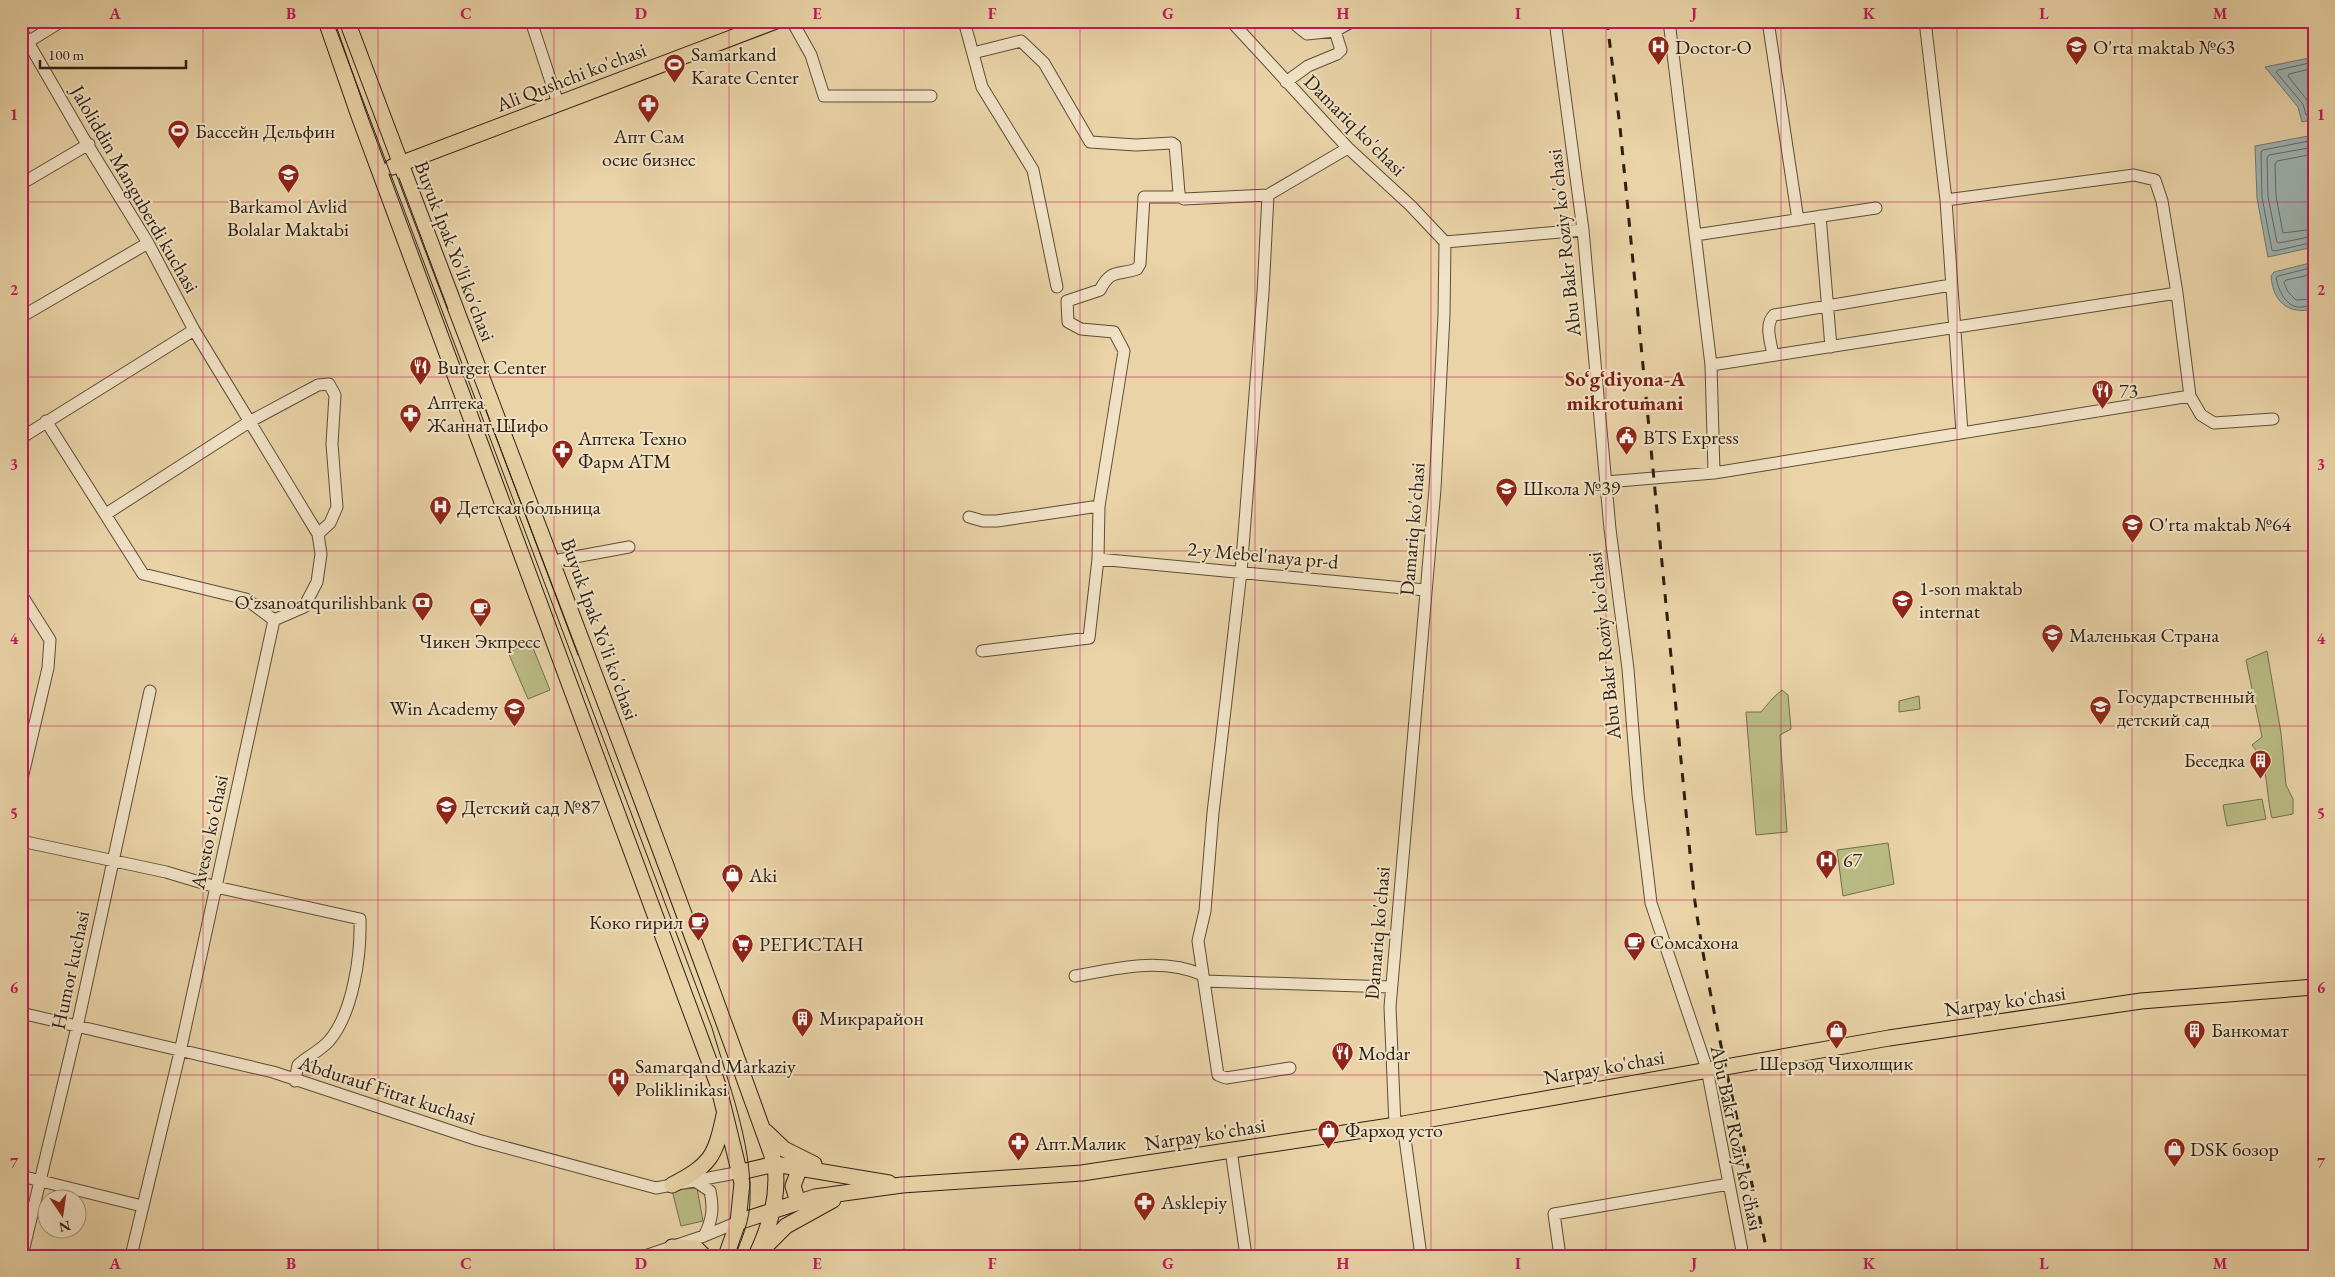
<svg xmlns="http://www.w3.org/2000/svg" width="2335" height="1277" font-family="'EB Garamond',serif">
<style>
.green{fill:#babb84;stroke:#736e4b}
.water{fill:#9eb4b4;stroke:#707973}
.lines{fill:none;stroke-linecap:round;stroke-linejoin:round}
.shore{stroke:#656a63;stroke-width:1}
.minor-casing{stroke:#5b4d37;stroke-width:13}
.major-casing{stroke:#2c2012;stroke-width:17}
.minor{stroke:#f1e2c6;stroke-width:11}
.major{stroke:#e9d3a7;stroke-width:15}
.tram{stroke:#2c2012;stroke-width:1}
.rail{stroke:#2c2012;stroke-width:3;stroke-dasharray:9 9;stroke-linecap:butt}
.grid{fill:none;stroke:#c2185b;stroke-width:1;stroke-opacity:0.55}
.labels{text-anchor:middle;stroke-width:4;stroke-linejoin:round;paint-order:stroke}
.poi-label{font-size:20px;fill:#2c2012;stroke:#f1e2c6;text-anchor:start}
.street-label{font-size:20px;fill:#2c2012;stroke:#f1e2c6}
.neighbourhood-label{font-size:21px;font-weight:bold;fill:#7a1f14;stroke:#f1e2c6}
.neatline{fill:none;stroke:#c2185b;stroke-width:2}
.grid-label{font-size:16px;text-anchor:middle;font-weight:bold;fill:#c2185b}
</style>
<rect width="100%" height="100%" fill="#e9d3a7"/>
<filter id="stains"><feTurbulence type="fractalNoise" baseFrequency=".004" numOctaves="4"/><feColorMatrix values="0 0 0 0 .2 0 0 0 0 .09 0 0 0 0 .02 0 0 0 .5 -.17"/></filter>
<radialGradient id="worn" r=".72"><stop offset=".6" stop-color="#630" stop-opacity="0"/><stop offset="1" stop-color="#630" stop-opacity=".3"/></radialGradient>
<path class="green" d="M531 643 550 690 528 699 508 652Z
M2267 651 2281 733 2286 785 2293 799V814L2272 818C2265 792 2270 766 2252 745L2262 737 2246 660Z
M1782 690 1788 695 1791 729 1780 735 1787 832 1756 835 1746 712H1761L1773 698Z
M1919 696 1920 709 1899 712V701Z
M2262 799 2266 819 2227 826 2223 805Z
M1888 843 1894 884 1843 896 1837 850Z
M697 1188 703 1221 681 1226 672 1190Z"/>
<path class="water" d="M2314 57V119L2302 122 2298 107 2265 67Z
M2314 135V247L2268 257 2257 198 2255 146Z
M2314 262V309C2288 315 2273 302 2271 276L2274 272Z"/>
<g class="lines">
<path class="shore" d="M2314 62 2278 70 2276 72 2303 104 2306 115H2314
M2314 68 2289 74 2288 76 2307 100 2310 107 2314 108
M2314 140 2263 150 2261 152 2262 197 2272 250 2275 251 2314 242
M2314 147 2269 155 2267 158 2268 197 2277 242 2279 243 2314 236
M2314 154 2277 161 2275 164 2276 196 2283 233 2314 229
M2314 267 2278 276 2276 278C2278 289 2285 305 2297 307 2303 308 2308 305 2314 305
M2314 274 2286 280 2284 283 2288 292 2296 300 2314 299"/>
<defs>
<path id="minor" d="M531 21 558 103
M792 21 811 55 824 96H931
M964 21 982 87 1033 170 1057 287
M1231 21 1348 148 1410 205 1445 242 1444 315 1435 489 1390 1007 1395 1125
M1294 21 1297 26 1307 34 1335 31
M1555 21 1583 230 1610 529 1628 669 1638 794 1651 903 1707 1069 1743 1256
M1669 21 1711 365 1714 473
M1768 21 1798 220
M1925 21 1946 200 1962 433
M21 30 84 139 148 243 194 330 318 534 321 554 317 582 304 607 274 620
M23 45 62 21
M973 53 1021 41 1044 63 1090 142 1136 145 1172 143 1175 145 1179 193 1180 197 1184 199 1268 195
M1286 82 1308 66 1337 54 1341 50 1335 31 1353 21
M21 184 89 144
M1946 200 2134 175 2155 180 2162 201 2177 293 2190 396 2201 415 2214 423 2273 419
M1820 216 1831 347
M1695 235 1876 208
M1445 242 1583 230
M21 317 148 243
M1773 355C1771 342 1764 325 1774 315L1951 285
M1711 365 2177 293
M46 421 143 574 246 599 274 620
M21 438 194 330
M1606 482 1714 473 2190 396
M106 514 249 422 318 385 329 384 335 395 332 444 337 507 330 523 318 534
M969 517 983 521H997L1099 506
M1098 559 1425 590
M553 561 629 547
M21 594 50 640 48 668 21 783
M982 651 1089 638 1098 559 1099 506 1124 351 1114 332 1081 329 1068 322 1067 301 1100 290C1111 268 1118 276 1137 269L1140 264 1144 197H1180
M21 841 166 872 216 887 360 919C361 956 353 1013 329 1041 320 1051 308 1056 298 1065L295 1081
M1075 976C1118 968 1162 957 1203 975
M1204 981 1391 987
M21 1013 273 1072 478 1140 656 1188 741 1172
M1290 1068 1226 1078 1218 1075 1198 941 1205 911 1213 813 1241 572 1263 293 1268 195 1348 148
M1403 1124 1421 1256
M1231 1150 1246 1256
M21 1176 142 1206
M695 1181 710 1191C714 1209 712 1221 704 1236
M22 1256 77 1027 150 691
M131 1256 180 1052 274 620
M645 1256 704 1236 738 1222
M1560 1256 1554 1214 1729 1184"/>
<path id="major" d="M326 21 359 116 718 1085 742 1183 738 1222 726 1256
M347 21C490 402 638 781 775 1164 779 1198 770 1225 756 1256
M392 167 776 21
M765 1131 784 1149 814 1164
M741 1172 775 1164 889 1183
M672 1185C710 1165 715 1158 724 1115
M798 1202 793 1186 800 1167
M738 1222 815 1197 902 1185 1082 1173 1403 1124 1889 1038 2141 1001 2314 987
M672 1247 696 1248 704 1256
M763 1249 786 1226 833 1200"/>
</defs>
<use href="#minor" class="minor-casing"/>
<use href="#major" class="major-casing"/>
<use href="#minor" class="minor"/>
<use href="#major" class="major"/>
<path class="tram" d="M333 21 712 1028C728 1083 752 1142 750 1200 750 1219 742 1239 735 1256
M399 178 448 309
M483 402 578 655"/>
<path class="rail" d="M1607 21 1620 127 1694 895C1711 1017 1742 1136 1768 1256"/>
</g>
<path class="grid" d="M203 21V1256M378 21V1256M554 21V1256M729 21V1256M904 21V1256M1080 21V1256M1255 21V1256M1431 21V1256M1606 21V1256M1781 21V1256M1957 21V1256M2132 21V1256M21 202H2314M21 377H2314M21 551H2314M21 726H2314M21 900H2314M21 1075H2314"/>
<defs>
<symbol id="hospital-pin" viewBox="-11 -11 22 30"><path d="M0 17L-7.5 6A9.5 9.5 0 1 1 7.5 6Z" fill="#8f2418" stroke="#f1e2c6"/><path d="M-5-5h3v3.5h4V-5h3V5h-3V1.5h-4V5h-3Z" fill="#fff"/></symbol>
<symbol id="school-pin" viewBox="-11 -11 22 30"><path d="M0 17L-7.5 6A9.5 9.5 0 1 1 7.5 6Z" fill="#8f2418" stroke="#f1e2c6"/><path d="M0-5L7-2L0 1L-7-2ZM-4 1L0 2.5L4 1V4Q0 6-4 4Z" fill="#fff"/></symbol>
<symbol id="stadium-pin" viewBox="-11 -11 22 30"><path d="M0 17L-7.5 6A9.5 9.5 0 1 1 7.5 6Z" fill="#8f2418" stroke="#f1e2c6"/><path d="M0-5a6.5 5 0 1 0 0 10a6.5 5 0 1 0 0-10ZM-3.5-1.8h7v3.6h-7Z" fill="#fff"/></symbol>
<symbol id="pharmacy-pin" viewBox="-11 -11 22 30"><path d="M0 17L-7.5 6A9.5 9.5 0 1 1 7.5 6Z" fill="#8f2418" stroke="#f1e2c6"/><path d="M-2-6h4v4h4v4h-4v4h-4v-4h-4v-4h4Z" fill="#fff"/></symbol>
<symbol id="restaurant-pin" viewBox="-11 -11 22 30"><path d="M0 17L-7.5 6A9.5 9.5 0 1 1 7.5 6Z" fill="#8f2418" stroke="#f1e2c6"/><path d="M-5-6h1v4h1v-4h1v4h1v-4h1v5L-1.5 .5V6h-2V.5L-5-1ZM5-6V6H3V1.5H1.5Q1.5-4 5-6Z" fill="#fff"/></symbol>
<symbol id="civic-pin" viewBox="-11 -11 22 30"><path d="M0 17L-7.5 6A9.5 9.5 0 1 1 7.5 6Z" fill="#8f2418" stroke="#f1e2c6"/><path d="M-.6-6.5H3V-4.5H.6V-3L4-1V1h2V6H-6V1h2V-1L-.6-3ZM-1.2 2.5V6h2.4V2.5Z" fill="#fff"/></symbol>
<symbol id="bank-pin" viewBox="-11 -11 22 30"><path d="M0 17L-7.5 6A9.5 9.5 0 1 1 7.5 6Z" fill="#8f2418" stroke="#f1e2c6"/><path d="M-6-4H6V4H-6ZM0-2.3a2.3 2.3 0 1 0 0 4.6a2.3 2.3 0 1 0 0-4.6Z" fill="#fff"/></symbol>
<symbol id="cafe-pin" viewBox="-11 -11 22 30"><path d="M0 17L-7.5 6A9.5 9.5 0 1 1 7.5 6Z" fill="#8f2418" stroke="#f1e2c6"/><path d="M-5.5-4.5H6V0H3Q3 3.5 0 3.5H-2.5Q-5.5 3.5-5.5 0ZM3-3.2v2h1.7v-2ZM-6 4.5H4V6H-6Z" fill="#fff"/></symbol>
<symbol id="building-pin" viewBox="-11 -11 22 30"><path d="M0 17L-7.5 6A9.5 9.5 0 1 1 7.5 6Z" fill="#8f2418" stroke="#f1e2c6"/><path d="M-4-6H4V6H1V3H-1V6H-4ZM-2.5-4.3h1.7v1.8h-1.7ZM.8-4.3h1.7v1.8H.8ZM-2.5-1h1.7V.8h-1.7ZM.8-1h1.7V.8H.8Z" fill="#fff"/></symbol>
<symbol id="shop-pin" viewBox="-11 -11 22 30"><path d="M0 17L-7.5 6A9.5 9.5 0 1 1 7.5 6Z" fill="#8f2418" stroke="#f1e2c6"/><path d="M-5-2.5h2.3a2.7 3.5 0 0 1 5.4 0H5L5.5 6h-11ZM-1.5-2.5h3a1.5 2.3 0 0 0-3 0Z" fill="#fff"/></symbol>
<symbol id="supermarket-pin" viewBox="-11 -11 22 30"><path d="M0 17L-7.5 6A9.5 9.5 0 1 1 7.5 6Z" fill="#8f2418" stroke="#f1e2c6"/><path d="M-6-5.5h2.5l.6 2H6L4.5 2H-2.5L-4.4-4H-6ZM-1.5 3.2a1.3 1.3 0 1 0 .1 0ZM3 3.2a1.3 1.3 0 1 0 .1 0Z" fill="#fff"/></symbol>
</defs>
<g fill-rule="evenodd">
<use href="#hospital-pin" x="1646" y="34" width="25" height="34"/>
<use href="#school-pin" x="2064" y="34" width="25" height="34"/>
<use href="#stadium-pin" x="662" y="52" width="25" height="34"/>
<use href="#pharmacy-pin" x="636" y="92" width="25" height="34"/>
<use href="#stadium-pin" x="166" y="118" width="25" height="34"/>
<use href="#school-pin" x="276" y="162" width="25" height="34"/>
<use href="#restaurant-pin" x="408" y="354" width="25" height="34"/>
<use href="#restaurant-pin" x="2090" y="378" width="25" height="34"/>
<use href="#pharmacy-pin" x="398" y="402" width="25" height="34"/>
<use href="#civic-pin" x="1614" y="424" width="25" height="34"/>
<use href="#pharmacy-pin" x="550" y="438" width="25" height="34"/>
<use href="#school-pin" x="1494" y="476" width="25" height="34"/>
<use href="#hospital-pin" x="428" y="494" width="25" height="34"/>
<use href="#school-pin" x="2120" y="512" width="25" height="34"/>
<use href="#school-pin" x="1890" y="588" width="25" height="34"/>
<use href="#bank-pin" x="410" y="590" width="25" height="34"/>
<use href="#cafe-pin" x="468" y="596" width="25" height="34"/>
<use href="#school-pin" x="2040" y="622" width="25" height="34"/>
<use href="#school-pin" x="2088" y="694" width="25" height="34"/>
<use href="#school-pin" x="502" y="696" width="25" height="34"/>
<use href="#building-pin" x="2248" y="748" width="25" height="34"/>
<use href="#school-pin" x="434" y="794" width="25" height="34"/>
<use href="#hospital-pin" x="1814" y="848" width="25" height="34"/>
<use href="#shop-pin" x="720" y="862" width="25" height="34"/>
<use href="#cafe-pin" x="686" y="910" width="25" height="34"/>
<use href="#cafe-pin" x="1622" y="930" width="25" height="34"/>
<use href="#supermarket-pin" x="730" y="932" width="25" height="34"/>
<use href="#building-pin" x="790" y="1006" width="25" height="34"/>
<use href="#building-pin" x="2182" y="1018" width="25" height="34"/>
<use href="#shop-pin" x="1824" y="1018" width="25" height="34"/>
<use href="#restaurant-pin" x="1330" y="1040" width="25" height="34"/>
<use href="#hospital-pin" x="606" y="1066" width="25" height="34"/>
<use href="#shop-pin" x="1316" y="1118" width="25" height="34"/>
<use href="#pharmacy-pin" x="1006" y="1130" width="25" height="34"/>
<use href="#shop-pin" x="2162" y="1136" width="25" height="34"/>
<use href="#pharmacy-pin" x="1132" y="1190" width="25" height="34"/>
</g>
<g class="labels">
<g class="poi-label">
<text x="1675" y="54">Doctor-O</text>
<text x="2093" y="54">O'rta maktab №63</text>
<text x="691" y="61">Samarkand<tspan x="691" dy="23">Karate Center</tspan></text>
<text x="195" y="138">Бассейн Дельфин</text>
<text x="649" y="143" text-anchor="middle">Апт Сам<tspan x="649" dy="23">осие бизнес</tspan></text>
<text x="288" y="213" text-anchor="middle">Barkamol Avlid<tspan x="288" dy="23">Bolalar Maktabi</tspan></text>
<text x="437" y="374">Burger Center</text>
<text x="2119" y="398">73</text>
<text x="427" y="409">Аптека<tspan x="427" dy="23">Жаннат Шифо</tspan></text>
<text x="1643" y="444">BTS Express</text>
<text x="578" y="445">Аптека Техно<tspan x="578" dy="23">Фарм АТМ</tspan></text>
<text x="1523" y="495">Школа №39</text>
<text x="457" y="514">Детская больница</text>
<text x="2149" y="531">O'rta maktab №64</text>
<text x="1919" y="595">1-son maktab<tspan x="1919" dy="23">internat</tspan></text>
<text x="407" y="609" text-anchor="end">Oʻzsanoatqurilishbank</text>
<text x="2069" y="642">Маленькая Страна</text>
<text x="480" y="648" text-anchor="middle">Чикен Экпресс</text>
<text x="2117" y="703">Государственный<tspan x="2117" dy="23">детский сад</tspan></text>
<text x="498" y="715" text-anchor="end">Win Academy</text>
<text x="2245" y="767" text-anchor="end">Беседка</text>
<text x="462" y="814">Детский сад №87</text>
<text x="1843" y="867">67</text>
<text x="749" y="882">Aki</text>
<text x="683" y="929" text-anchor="end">Коко гирил</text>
<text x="1650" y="949">Сомсахона</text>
<text x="759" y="951">РЕГИСТАН</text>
<text x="819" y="1025">Микрарайон</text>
<text x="2211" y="1037">Банкомат</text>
<text x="1358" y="1060">Modar</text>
<text x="1836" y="1070" text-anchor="middle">Шерзод Чихолщик</text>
<text x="635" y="1073">Samarqand Markaziy<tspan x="635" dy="23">Poliklinikasi</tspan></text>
<text x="1345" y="1137">Фарход усто</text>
<text x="1035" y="1150">Апт.Малик</text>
<text x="2190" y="1156">DSK бозор</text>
<text x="1161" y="1209">Asklepiy</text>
</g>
<g class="street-label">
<text transform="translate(571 77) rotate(-21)" y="7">Ali Qushchi ko'chasi</text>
<text transform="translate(1355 125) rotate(45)" y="7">Damariq ko'chasi</text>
<text transform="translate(135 189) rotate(60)" y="7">Jaloliddin Manguberdi kuchasi</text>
<text transform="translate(1564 243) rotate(-96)" y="7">Abu Bakr Roziy ko'chasi</text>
<text transform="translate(455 251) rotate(69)" y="7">Buyuk Ipak Yo'li ko'chasi</text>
<text transform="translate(1412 529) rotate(-85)" y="7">Damariq ko'chasi</text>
<text transform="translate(1263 555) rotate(5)" y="7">2-y Mebel'naya pr-d</text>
<text transform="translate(600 629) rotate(70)" y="7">Buyuk Ipak Yo'li ko'chasi</text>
<text transform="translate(1604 646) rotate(-96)" y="7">Abu Bakr Roziy ko'chasi</text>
<text transform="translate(209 832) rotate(-78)" y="7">Avesto ko'chasi</text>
<text transform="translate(1377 933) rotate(-85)" y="7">Damariq ko'chasi</text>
<text transform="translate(70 970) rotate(-78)" y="7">Humor kuchasi</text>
<text transform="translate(2005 1001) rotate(-8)" y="7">Narpay ko'chasi</text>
<text transform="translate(1604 1067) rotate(-10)" y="7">Narpay ko'chasi</text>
<text transform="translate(387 1090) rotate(18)" y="7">Abdurauf Fitrat kuchasi</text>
<text transform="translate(1205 1134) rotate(-9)" y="7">Narpay ko'chasi</text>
<text transform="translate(1737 1138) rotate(78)" y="7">Abu Bakr Roziy ko'chasi</text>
</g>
<g class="neighbourhood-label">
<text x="1625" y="386">So‘g‘diyona-А<tspan x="1625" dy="24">mikrotumani</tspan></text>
</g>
</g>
<rect width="2335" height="1277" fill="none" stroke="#e9d3a7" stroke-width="55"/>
<g transform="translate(62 1214) rotate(167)"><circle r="24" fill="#f1e2c6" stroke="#a2947e"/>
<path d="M0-4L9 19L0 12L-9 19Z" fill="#8f2418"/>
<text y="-8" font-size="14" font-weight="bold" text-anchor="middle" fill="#2c2012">N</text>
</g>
<path d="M40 60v8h146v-8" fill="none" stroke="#2c2012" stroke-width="2.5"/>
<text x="48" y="60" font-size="15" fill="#2c2012" stroke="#f1e2c6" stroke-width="4" paint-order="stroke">100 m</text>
<rect x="28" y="28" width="2280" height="1222" class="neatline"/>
<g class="grid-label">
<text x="115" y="19">A</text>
<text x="291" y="19">B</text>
<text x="466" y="19">C</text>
<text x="641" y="19">D</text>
<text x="817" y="19">E</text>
<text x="992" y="19">F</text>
<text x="1168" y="19">G</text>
<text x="1343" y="19">H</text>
<text x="1518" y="19">I</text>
<text x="1694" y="19">J</text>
<text x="1869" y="19">K</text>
<text x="2044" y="19">L</text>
<text x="2220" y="19">M</text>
<text x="14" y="120">1</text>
<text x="2321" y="120">1</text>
<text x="14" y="295">2</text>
<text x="2321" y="295">2</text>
<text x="14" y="470">3</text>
<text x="2321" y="470">3</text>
<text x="14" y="644">4</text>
<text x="2321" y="644">4</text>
<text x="14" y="819">5</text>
<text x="2321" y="819">5</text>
<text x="14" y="993">6</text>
<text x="2321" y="993">6</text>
<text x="14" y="1168">7</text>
<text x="2321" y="1168">7</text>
<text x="115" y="1269">A</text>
<text x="291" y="1269">B</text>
<text x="466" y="1269">C</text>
<text x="641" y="1269">D</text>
<text x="817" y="1269">E</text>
<text x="992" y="1269">F</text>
<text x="1168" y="1269">G</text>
<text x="1343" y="1269">H</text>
<text x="1518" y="1269">I</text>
<text x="1694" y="1269">J</text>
<text x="1869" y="1269">K</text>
<text x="2044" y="1269">L</text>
<text x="2220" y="1269">M</text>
</g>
<rect width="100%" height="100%" filter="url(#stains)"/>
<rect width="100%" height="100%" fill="url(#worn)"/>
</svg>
